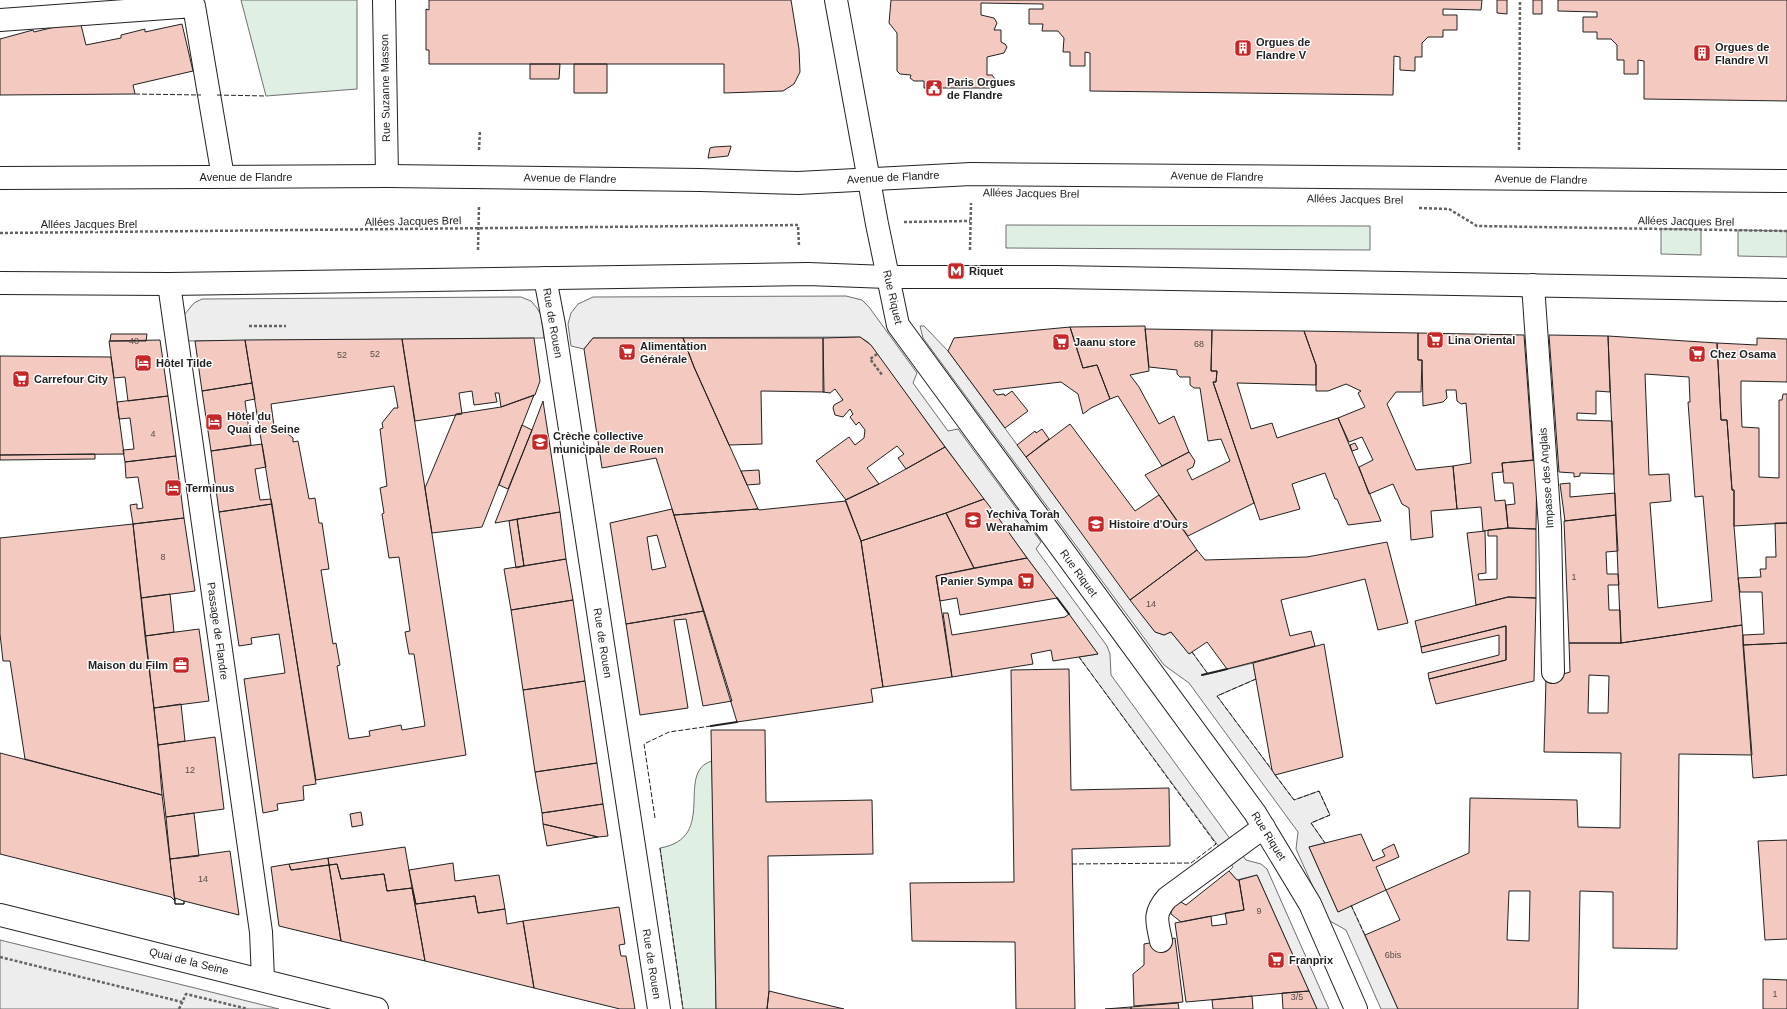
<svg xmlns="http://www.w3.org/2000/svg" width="1787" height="1009" font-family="Helvetica,sans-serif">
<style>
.green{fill:#e0efe3;stroke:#6f6f6f}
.parking{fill:#ededed;stroke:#6f6f6f}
.building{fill:#f3c9c0;stroke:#222;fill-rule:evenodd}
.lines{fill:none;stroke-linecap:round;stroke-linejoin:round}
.minor-casing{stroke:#222;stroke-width:24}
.major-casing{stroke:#222;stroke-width:24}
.path{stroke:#646464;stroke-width:2.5;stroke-dasharray:3 2;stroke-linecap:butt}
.minor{stroke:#fff;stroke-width:22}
.major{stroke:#fff;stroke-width:22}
.fence{stroke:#222;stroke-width:1;stroke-dasharray:5 2;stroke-linecap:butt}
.wall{stroke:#222;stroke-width:2}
.labels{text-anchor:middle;stroke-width:3;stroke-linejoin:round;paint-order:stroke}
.number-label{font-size:9px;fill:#564c4a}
.poi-label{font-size:11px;font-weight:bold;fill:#222;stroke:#fff;text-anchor:start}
.street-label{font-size:11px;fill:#222;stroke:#fff}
</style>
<rect width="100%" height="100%" fill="#fff"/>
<path class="green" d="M241 0H357V89L266 96Z
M1006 225 1370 226V250L1006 248Z
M1661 229H1701V255L1661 254Z
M1738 230 1787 231V257L1738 256Z
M712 761 716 1009H683L660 848C719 838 674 772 712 761Z"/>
<path class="parking" d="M846 296 862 300 869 307 917 373 913 383 948 431 958 429 1041 542 1036 549 1107 646 1110 654 1111 675 1236 847 1246 860 1261 864 1267 869 1329 1009H1317L1257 875 1237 880 1229 871 1233 867 1225 855 1079 657 1098 654 868 342 860 337 593 338 584 349 571 346 568 324 571 313 578 304 593 297Z
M512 297H521L531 301 537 308 541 315 544 338 186 341 184 315 194 303 202 299Z
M920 326H924L948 351 1155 632 1164 635 1171 632 1189 654 1192 652 1208 674 1253 663 1256 679 1217 696 1294 800 1319 791 1330 815 1311 823 1325 843 1309 847 1338 912 1351 905 1398 1009H1381L1346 930 1328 920 1296 849 1298 832 1189 683 1164 665 923 338Z
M0 940 195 988 279 1009H0Z"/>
<path class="building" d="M429 0H791L799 49 800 72 794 84 783 91 724 93V64H429V50H426V9L429 10Z
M891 0H1482L1481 10 1443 9V15H1457V30H1443V37H1428L1422 43V57H1415V71L1400 70V57L1394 56 1393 95 1090 91V53L1085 52V66H1070V52H1063L1064 38 1058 31H1042L1043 24H1029V9H1043V4L981 3V15L994 18 997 23 994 30H1001V42L1005 44 1007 47 1004 53 987 57V75H992L995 79V85L992 88H924V81H914L910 78 911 75 900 74 897 71V33L889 23Z
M1497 0H1507V14L1497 13Z
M1533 0H1542V14H1533Z
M1558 0H1787V101L1644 99V61L1638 60V74H1624V60H1617V45L1611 39H1597V32H1583V17H1597V12L1558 11Z
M80 21 86 45 121 38V35L145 29V32L182 24 193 71 133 85 135 94 0 95V39L33 30 34 32Z
M530 64H560L559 79H530Z
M574 64H607V93H574Z
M714 147 731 146V147L728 156 708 158 710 148Z
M1145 326 1149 371 1130 375 1139 387 1159 424 1174 416 1189 452 1162 466 1118 396 1110 399 1097 365 1083 368 1070 327Z
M1070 327 1083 368 1097 365 1110 399 1091 408 1083 414 1078 394 1061 382 993 390 997 395 1004 394 1005 396 1012 391 1028 411 1005 428 948 351 954 338Z
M1145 329 1212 330 1211 371H1217L1216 382H1213L1254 503 1188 536 1145 475 1189 452 1195 461 1193 467 1187 470 1192 480 1230 461 1221 439 1208 441 1200 388H1194L1190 385V377H1180L1177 374V370L1149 367Z
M1212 330 1304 331 1316 365V385L1237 383 1251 429 1272 423 1277 438 1338 418 1381 521 1348 525 1337 499H1335L1325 473 1292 484 1300 509 1260 520 1213 382H1216L1217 371H1211Z
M1304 331 1418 333V360H1422L1421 392H1396L1387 404 1416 470 1453 466 1457 509 1431 511 1433 537 1411 540 1409 508 1402 504 1393 484 1369 494 1359 467 1373 460 1362 437 1349 442 1338 418 1365 407 1358 393 1361 391 1346 384 1328 391H1316V365Z
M1418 333 1524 335 1533 460 1502 463 1503 472 1492 473 1495 501 1505 500 1508 528 1483 531 1481 507 1457 509 1453 466 1471 463 1466 403 1461 404 1457 401 1456 390H1446L1447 398 1443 402 1423 406 1422 360H1418Z
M111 334H147L146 341H110Z
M1549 335 1608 336 1610 392 1596 391V414L1577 413V420L1612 421 1614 474 1580 473V476L1574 477V473L1559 472Z
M1608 336 1717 343 1721 420H1727L1732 490H1734V526L1742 625 1621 643ZM1645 374 1689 377 1690 402H1688L1695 497 1703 496 1712 601 1658 608 1650 503 1671 501 1669 474 1649 475Z
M860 337 871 345 945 447 906 469 898 458 904 454 897 446 867 468 879 484 846 500 816 461 849 437 855 445 864 438 865 430 859 422 856 425 850 417 853 414 850 409 843 417 835 415 833 408 834 405 843 400 835 389 830 393 823 392V338Z
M534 338 540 381 535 395 501 407 499 393H495L497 402 474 405 472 391 459 393 462 414 415 421 402 339Z
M593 338H683L694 367 758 509 674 515 656 458 602 468 584 349Z
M683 338H823L824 392 761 391 762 444 729 445 694 367Z
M1757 338 1787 339V382L1741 381V400L1742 427 1759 428V477L1779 478V400H1782L1783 394H1787V523L1734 526V490H1732L1727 420H1721L1717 343 1757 345Z
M402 339 466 755 316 780 245 340ZM394 386 398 408H394L382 423 383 428 380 429 387 486 380 488 384 513 382 514 389 558 399 557 410 631 405 632 409 654H414L425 726 402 730 401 725 369 731 370 736 349 739 337 666 340 665 336 643 333 644 321 570 329 569 322 523H319L315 498 309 499 298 441 293 442V438L278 426H274L271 404Z
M160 340 168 396 128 401 125 377 114 378 109 341Z
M245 340 252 383 202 391 195 341Z
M0 356 111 357 124 454 0 455Z
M252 383 255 399 245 401 251 445 211 451 202 391Z
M534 395 482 527 432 533 425 488 456 414 501 407Z
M168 396 176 456 125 462 123 450 134 449 130 418 119 419 117 402Z
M543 401 560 512 495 523 532 430Z
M1070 424 1135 511 1159 495 1197 550 1130 600 1026 457Z
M522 425 532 430 508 489 499 485Z
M1042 429 1049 439 1026 457 1017 445 1035 431 1036 433Z
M1355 443 1358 449 1352 451 1350 445Z
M262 444 266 467 255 469 260 500 271 499 272 504 219 512 211 451Z
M945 447 984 499 946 513 861 541 845 500 879 484Z
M95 454V459L0 460V455Z
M176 456 184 518 133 524 130 505 137 504V509L143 508 138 477 126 478 125 462Z
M1537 460 1536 529 1508 528 1506 505 1515 504 1513 483H1504L1502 463Z
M759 470 760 484 747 485 741 471Z
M1570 483V497L1615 493 1616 515 1565 521 1560 484Z
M984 499 997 516 1027 558 974 568 946 513Z
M846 501 861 541 883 687 871 689 873 702 737 722 674 515 758 509 759 510Z
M272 504 316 784 303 786 304 800 277 804 278 810 263 813 244 679 285 673 279 634 251 638 252 644 239 646 219 512Z
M672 509 704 611 626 624 610 523ZM657 535 666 567 652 570 647 537Z
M560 512 566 559 524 566 517 519Z
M946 513 974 568 936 576 952 677 883 687 861 541Z
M1616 515 1618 551 1606 552 1607 574H1618L1619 585H1608L1609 610H1620L1621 643H1569L1564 521Z
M184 518 195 591 141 598 133 524Z
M517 519 524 566 516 568 509 521Z
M1775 523H1787V643L1743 645V635L1764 634 1762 592H1740L1738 578 1761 577 1760 569H1766V557H1776Z
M133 524 158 745 162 795 25 759 10 661H3L0 634V538Z
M1508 528 1536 529V598L1508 597 1476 605 1467 533 1485 531 1486 573 1478 574 1479 580 1497 579V536H1488V530Z
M1387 542 1408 623 1378 630 1365 579 1281 600 1290 636 1311 631 1315 646 1227 669 1207 642 1189 654 1171 632 1164 635 1155 632 1130 600 1197 550 1205 560 1307 557Z
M1027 558 1057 598 960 615 957 598 940 601 936 576Z
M566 559 573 600 511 610 504 569Z
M170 594 174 632 145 636 141 598Z
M1508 597 1536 598 1534 681 1436 704 1429 679 1506 660V626L1421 647 1415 621Z
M573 600 585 681 523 690 511 610Z
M704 611 732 701 703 706 686 619 674 620 688 708 640 715 626 624Z
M943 613H948L952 635 1065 617 1069 614 1098 654 1053 661 1051 650 1031 654 1033 664 952 677Z
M1742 625 1752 755 1679 754 1677 949 1613 948V892L1580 891 1578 1009H1398L1365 935 1400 920 1386 890 1469 853 1470 798 1577 800 1578 827 1620 828 1621 753 1544 752 1546 679 1570 672 1569 643H1621ZM1589 675 1609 676 1608 713H1588ZM1509 891H1530L1529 941 1507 940Z
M1506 626V660L1429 679 1428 673 1499 655V635L1422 653 1421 647Z
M199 629 209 701 154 708 145 636Z
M1787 643V775L1753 778 1743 645Z
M1324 644 1343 757 1275 775 1272 770 1253 663Z
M1069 669 1071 790 1169 788 1170 846 1072 849 1075 1009H1016L1015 942 912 941 910 883 1014 882 1011 670Z
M585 681 597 763 535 772 523 690Z
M181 704 185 741 158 745 154 708Z
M711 730H765L766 802 872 800 873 854 768 856 769 991 767 1009H716Z
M215 737 224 809 166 817 158 745Z
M0 753 162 795 175 901 171 897 0 854Z
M597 763 603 804 542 813 535 772Z
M603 804 608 836 598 837 543 824 542 813Z
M361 812 363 825 352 827 350 814Z
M194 813 199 856 170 859 166 817Z
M543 824 598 837 547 846Z
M1361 834 1373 861 1385 856 1382 850 1394 844 1399 857 1376 867 1386 890 1338 912 1309 847Z
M1787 840V939L1765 940 1758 841Z
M405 847 412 888 387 891 384 874 341 879 337 864 329 865 328 858Z
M230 851 239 915 184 901V904H175L170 859Z
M328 858 329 865 291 870 289 864Z
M453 863 455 881 499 875 505 909 478 913 475 896 416 904 409 870Z
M289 864 291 870 329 865 341 941 279 926 271 867Z
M337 864 341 879 384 874 387 891 412 888 425 961 341 941 329 865Z
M1229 871 1237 880H1239L1244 910 1181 922 1171 914V910L1176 903 1181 902 1186 905Z
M1257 875 1309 991 1186 1002 1175 923 1211 916 1212 926 1227 924 1225 913 1244 910 1239 880Z
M412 888 416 904 475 896 478 913 505 909 507 924 523 921 534 988 425 961Z
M175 898 184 901V904H175Z
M619 907 625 944 619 945 621 956H626L635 1009H620L534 988 523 921Z
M1175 938 1183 1002 1134 1006 1133 974 1144 965V944Z
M1763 979 1787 980V1009H1763Z
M769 991 798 998 844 1009H767Z
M1309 991 1317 1009H1283L1282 993Z
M1252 996 1253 1009H1213L1212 1000Z
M1178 1003 1179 1009H1131V1007Z
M1131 1007V1009H1105Z"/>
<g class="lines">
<defs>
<path id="minor" d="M384 0 387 176
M836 0 877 224 898 325 1255 813 1310 904 1356 1009
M0 20 194 6 223 177
M545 278 554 325 659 1009
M169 284 261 932 263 979
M1533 285 1550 527 1553 672
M0 915 377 1009
M1161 941C1157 921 1153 914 1167 898L1264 827"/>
<path id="major" d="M0 178 387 176 700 180 798 183 971 174 1787 181
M0 283 169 284 808 274 887 277H1056L1787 290"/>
</defs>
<use href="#minor" class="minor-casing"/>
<use href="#major" class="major-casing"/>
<path class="path" d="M479 150 480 130
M1519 150 1520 0
M1419 208 1449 209 1477 226 1787 231
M904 222 970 221
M0 233 798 225 799 246
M478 250 479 206
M970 250 971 203
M249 326H286
M877 354 870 359 883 376
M0 957 182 1002
M179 1009 186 994 248 1009"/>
<use href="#minor" class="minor"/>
<use href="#major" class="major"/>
<path class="fence" d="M135 94 201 95
M217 95 266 96
M1192 652 1208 674
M1256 679 1217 696 1272 770
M1275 775 1294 800 1319 791 1330 815 1311 823 1325 843
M655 818 644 744 669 732 711 726
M660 848 683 1009
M1072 864 1191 863 1216 844 1079 657
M1351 905 1365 935"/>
<path class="wall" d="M1057 598 1069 614
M1202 675 1227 669
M711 726 737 722"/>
</g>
<defs>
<symbol id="building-square" viewBox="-11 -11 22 22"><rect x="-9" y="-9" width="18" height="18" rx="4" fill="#c62828" stroke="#fff"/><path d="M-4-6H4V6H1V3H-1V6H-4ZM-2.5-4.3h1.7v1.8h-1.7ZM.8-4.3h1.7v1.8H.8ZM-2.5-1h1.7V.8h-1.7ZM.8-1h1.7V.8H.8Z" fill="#fff"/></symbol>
<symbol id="civic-square" viewBox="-11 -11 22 22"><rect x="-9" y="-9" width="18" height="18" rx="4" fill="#c62828" stroke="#fff"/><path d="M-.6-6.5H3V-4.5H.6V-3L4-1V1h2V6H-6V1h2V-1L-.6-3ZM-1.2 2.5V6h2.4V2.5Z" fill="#fff"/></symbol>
<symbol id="metro-square" viewBox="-11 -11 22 22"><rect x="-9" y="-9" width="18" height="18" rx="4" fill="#c62828" stroke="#fff"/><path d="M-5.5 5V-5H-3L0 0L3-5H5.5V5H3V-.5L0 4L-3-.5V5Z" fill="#fff"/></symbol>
<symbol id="supermarket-square" viewBox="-11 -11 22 22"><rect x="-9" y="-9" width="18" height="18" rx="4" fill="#c62828" stroke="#fff"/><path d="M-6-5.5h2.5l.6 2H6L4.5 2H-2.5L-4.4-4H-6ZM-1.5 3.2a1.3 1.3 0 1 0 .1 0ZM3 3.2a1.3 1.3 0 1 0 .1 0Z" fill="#fff"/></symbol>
<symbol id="hotel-square" viewBox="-11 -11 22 22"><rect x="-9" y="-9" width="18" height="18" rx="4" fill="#c62828" stroke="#fff"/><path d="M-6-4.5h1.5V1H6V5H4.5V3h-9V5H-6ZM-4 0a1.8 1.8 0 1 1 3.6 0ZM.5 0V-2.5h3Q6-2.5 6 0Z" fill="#fff"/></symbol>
<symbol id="school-square" viewBox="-11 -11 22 22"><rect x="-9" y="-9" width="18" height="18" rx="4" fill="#c62828" stroke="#fff"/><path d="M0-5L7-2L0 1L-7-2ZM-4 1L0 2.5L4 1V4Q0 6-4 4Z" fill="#fff"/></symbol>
<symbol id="office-square" viewBox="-11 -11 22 22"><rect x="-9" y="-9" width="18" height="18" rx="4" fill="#c62828" stroke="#fff"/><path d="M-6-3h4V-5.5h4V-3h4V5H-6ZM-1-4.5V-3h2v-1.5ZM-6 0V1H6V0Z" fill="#fff"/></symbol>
</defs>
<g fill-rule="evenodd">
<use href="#building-square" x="1233" y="38" width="20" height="20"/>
<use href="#building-square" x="1692" y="43" width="20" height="20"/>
<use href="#civic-square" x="924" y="78" width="20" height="20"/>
<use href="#metro-square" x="946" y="261" width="20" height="20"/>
<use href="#supermarket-square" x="1425" y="330" width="20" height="20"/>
<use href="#supermarket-square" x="1051" y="332" width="20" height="20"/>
<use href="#supermarket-square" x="617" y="342" width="20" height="20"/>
<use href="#supermarket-square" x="1687" y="344" width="20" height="20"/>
<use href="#hotel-square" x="133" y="353" width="20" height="20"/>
<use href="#supermarket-square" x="11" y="369" width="20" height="20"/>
<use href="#hotel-square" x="204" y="412" width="20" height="20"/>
<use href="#school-square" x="530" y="432" width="20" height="20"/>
<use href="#hotel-square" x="163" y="478" width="20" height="20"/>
<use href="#school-square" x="963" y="510" width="20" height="20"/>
<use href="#school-square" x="1086" y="514" width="20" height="20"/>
<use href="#supermarket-square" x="1016" y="571" width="20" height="20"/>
<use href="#office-square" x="171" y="655" width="20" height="20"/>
<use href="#supermarket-square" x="1266" y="950" width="20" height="20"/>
</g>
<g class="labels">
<g class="number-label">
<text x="134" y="344">48</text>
<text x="1199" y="347">68</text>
<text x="375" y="357">52</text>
<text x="342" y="358">52</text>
<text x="153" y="437">4</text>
<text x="163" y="560">8</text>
<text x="1574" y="580">1</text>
<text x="1151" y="607">14</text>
<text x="190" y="773">12</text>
<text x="203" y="882">14</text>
<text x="1259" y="914">9</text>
<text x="1393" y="958">6bis</text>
<text x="1775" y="997">1</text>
<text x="1297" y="1000">3/5</text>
</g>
<g class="poi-label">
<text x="1256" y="46">Orgues de<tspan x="1256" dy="13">Flandre V</tspan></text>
<text x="1715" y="51">Orgues de<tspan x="1715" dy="13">Flandre VI</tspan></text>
<text x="947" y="86">Paris Orgues<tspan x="947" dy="13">de Flandre</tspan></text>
<text x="969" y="275">Riquet</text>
<text x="1448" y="344">Lina Oriental</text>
<text x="1074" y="346">Jaanu store</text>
<text x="640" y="350">Alimentation<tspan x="640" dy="13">Générale</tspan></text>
<text x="1710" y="358">Chez Osama</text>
<text x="156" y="367">Hôtel Tilde</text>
<text x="34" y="383">Carrefour City</text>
<text x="227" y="420">Hôtel du<tspan x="227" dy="13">Quai de Seine</tspan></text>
<text x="553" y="440">Crèche collective<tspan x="553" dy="13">municipale de Rouen</tspan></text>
<text x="186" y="492">Terminus</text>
<text x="986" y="518">Yechiva Torah<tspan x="986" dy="13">Werahamim</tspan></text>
<text x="1109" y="528">Histoire d'Ours</text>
<text x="1013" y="585" text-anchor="end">Panier Sympa</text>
<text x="168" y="669" text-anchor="end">Maison du Film</text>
<text x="1289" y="964">Franprix</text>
</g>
<g class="street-label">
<text transform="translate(385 88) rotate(-91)" y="4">Rue Suzanne Masson</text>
<text transform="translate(1217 176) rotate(1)" y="4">Avenue de Flandre</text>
<text x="246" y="181">Avenue de Flandre</text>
<text transform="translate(893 177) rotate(-3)" y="4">Avenue de Flandre</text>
<text transform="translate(570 178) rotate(1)" y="4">Avenue de Flandre</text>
<text transform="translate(1541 179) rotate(1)" y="4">Avenue de Flandre</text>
<text transform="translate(1031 193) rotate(1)" y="4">Allées Jacques Brel</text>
<text transform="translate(1355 199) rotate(1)" y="4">Allées Jacques Brel</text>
<text transform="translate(413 221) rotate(-1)" y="4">Allées Jacques Brel</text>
<text transform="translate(1686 221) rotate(1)" y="4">Allées Jacques Brel</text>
<text x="89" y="228">Allées Jacques Brel</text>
<text transform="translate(893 297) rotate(77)" y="4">Rue Riquet</text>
<text transform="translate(553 323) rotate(80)" y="4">Rue de Rouen</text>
<text transform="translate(1546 478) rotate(-94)" y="4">Impasse des Anglais</text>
<text transform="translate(1079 573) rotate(54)" y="4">Rue Riquet</text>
<text transform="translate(218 631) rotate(82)" y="4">Passage de Flandre</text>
<text transform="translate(603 643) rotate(81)" y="4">Rue de Rouen</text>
<text transform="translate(1269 836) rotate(58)" y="4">Rue Riquet</text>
<text transform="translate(189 961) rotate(14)" y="4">Quai de la Seine</text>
<text transform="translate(652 964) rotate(81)" y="4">Rue de Rouen</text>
</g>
</g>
</svg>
